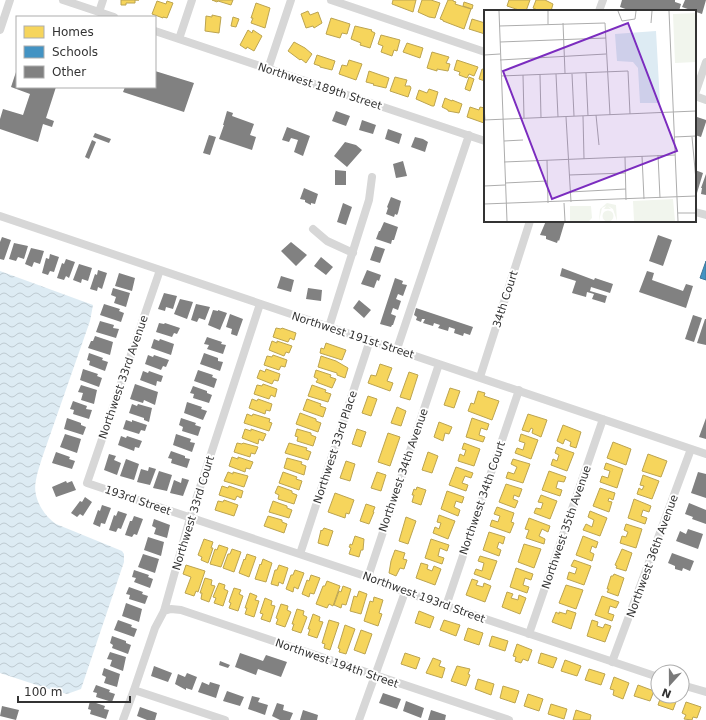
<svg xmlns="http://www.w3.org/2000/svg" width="706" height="720" font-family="'DejaVu Sans',sans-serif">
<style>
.water{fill:url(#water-waves)}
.homes{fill:#f6d55c;stroke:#bca450}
.schools{fill:#4393c3;stroke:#3e7698}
.building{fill:#818181}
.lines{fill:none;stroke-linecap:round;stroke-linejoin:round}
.minor{stroke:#d7d7d7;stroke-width:8}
.labels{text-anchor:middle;stroke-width:4;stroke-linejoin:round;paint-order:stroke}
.street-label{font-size:11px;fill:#333;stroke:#fff}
.inset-road{fill:none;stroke:#adadad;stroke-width:1}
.view{fill:#7b2cbf;fill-opacity:0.15;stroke:#7b2cbf;stroke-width:2}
.inset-edge{fill:none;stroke:#333;stroke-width:2}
</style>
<defs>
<pattern id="water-waves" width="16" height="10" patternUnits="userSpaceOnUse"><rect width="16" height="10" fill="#ddebf3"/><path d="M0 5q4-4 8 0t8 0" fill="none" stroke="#becad1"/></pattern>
</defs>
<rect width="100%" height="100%" fill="#fff"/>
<path class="water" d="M0 271 93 305 90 321 42 458C40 465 37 473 36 480 32 497 43 515 56 524L122 551 124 554V562L81 689 67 694 52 690 0 673Z"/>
<path class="homes" d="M121 0H139H135V3H126V5H121Z
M212 0H233L231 5 218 1 217 2Z
M393 0H416L413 12 392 4Z
M422 0H431L440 3 435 18 429 17 418 12Z
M448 0H453V1L456 2 455 4 471 9 464 29 443 21V20L440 19Z
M509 0H530L526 11H522L507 6Z
M536 0H545L553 4 551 11H540L533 8Z
M157 1 166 4 167 1 173 3 167 18 163 17V18L152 14Z
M464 2 473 5 472 9 463 6Z
M256 3 270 8 265 28 251 23 253 18H251Z
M308 11 310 15 318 12 322 23 314 28 313 26 306 28 301 14Z
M212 15 221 17 219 33 205 31 206 16 212 17Z
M233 17 239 19 236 27 231 26Z
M331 18 350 24 347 34 342 33 340 38 326 34Z
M472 19 485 23V34L469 29Z
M355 26 372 30 371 31 375 33 370 48 360 45 361 43 351 39Z
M248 30 252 33 253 30 262 36 254 51 247 47 246 49 240 45Z
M381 35 400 40 397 51 394 50 392 56 381 52 383 46 378 44Z
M294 42 305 48 312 54 306 63 301 59 300 60 288 51Z
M407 43 423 48 420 58 403 52Z
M432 52 449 57 446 63 450 64 448 71 437 69V71L427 68Z
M317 55 335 61 332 70 320 67V66L314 64Z
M349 60 362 64 356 80 339 74 342 65 347 66Z
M457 60 478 67 474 76 469 74 467 78 459 75 460 72 454 70Z
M482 69 485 70V81L479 79Z
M369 71 389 78 386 88 373 85 374 84 366 82Z
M395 77 407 80 405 86H410L411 88 408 97 390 91Z
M469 77 474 79 470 91 465 89Z
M429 89 438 92 434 106H432L416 99 419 90 427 93Z
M445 98 452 101V100L462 104 459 113 448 111V110L442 107Z
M470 107 479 110 480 107 485 108 484 123 467 117Z
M276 328 281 329 282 328 296 333 294 340 290 338 288 342 273 337Z
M272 341 277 343V341L292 346 289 353 286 352 284 356 269 350Z
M326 343 346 350 342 360 320 353 321 348 324 349Z
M273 355 287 360 285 367 281 366 279 370 264 365 267 356 272 357Z
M321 356 336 361 348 368 345 378 337 375V373L318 367Z
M380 364 392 368 387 381 393 383 390 391 368 383 371 375 376 376Z
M266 369 280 374 278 381 274 380 272 384 257 378 260 370 265 372Z
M316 370 331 375 330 377 336 379 332 388 316 382 318 379 314 377Z
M409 372 418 375 410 400 400 397Z
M263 384 277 389 275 397 271 395 269 399 254 394 257 385 262 386Z
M312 385 326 390 325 392 331 394 328 402 308 396Z
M450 388 460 391 454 408 444 405Z
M478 391 485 393 484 396 499 401 492 420 468 411 471 403 474 404Z
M368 396 377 399 371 416 362 413Z
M252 399 257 401 258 399 272 404 270 411 266 410 265 414 249 408Z
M307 399 321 404 320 406 326 408 323 417 303 410Z
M397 407 406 411 401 426 391 423Z
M300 413 316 419V421L321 423 318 432 296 424Z
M247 414 252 416 253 414 270 419 269 422 272 423 269 431 244 423Z
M528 414 547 420 541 437 532 433 533 429 531 428 529 432 522 430Z
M472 418 489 424 487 430 481 428 479 435 485 437 483 442 466 437Z
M439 422 452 427 449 434 445 433 443 441 434 437Z
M563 425 581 432 576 448 570 446 571 442 565 439 563 444 557 441Z
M245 429 251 431V429L266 434 263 441 259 439 258 444 242 438Z
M297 429 311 433V435L316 437 313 446 297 441 298 437 295 436Z
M357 429 366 432 361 447 352 444Z
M388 433 400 437 390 466 378 462Z
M521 434 538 440 531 459 515 453 517 448 523 450 525 443 519 441Z
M613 442 631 449 626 465 607 458Z
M237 443 242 444 243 443 258 447 255 454 251 453 250 457 234 452Z
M289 443 307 448 306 450 311 452 308 460 285 453Z
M464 443 480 449 474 466 458 461 460 454 464 456 466 450 462 449Z
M557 447 574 453 567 471 551 465 553 459 557 461 559 455 555 453Z
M428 452 438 456 432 473 422 470Z
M648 454 667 461 661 477 642 471Z
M232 457 238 459V457L253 462 250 469 246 468 245 472 229 466Z
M287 458 302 462 301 464 306 466 304 475 284 468Z
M513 459 530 464 523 483 506 478 508 472 514 474 517 467 511 464Z
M346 461 355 464 350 481 340 478Z
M606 463 623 469 617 488 600 482 602 476 608 478 610 471 604 469Z
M456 467 473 473 471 478 465 476 462 483 468 485 466 491 449 485Z
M549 471 566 477 564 482 558 481 556 488 562 490 560 496 542 490Z
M228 472 233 474V472L248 476 244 487 224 481Z
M283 472 297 477 296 479 302 481 299 490 279 483Z
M377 472 386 475 381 491 371 488Z
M643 475 659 481 652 499 637 494 639 488 642 490 644 486 640 485Z
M506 484 522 489 519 497 514 495 513 499 518 501 515 508 499 502Z
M222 486 228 488 229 486 243 491 241 498 237 496 235 500 219 495Z
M278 486 292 491V493L297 495 294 504 278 499 279 495 275 493Z
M417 487 426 490 421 505 412 502 414 495H412L414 489 416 490Z
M600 488 615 493 613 500 609 498 608 501 612 502 609 512 593 506Z
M447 491 464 497 462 503 456 501 454 507 460 510 458 516 441 509Z
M335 493 354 500 349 514 346 513 345 518 328 512Z
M541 495 557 501 550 519 534 513 536 508 541 509 543 503 538 502Z
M634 499 651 506 649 512 643 510 641 516 647 518 645 524 628 518Z
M224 500 238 505 234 516 215 510 218 501 223 502Z
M273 501 287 506V508L292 510 289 518 269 512Z
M366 504 375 507 373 512H374L369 524 360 521Z
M497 507 514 513 511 522 514 523 510 533 490 526 492 520 498 522 500 516 494 514Z
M590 511 607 518 600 536 583 530 586 524 592 527 594 520 588 517Z
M439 515 455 521 448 539 433 533 435 527 439 529 441 523 437 522Z
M268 516 282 520V522L287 524 284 533 264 526Z
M406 517 416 521 408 544 399 541Z
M529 518 550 526 548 532 542 529 539 536 545 539 544 544 526 538 529 530 525 529Z
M626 524 642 529 636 548 620 543 622 536 626 537 628 532 624 530Z
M324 528 333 531 328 546 318 543 321 530 322 531Z
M489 532 505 537 503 544 499 542 497 548 501 550 499 556 483 550Z
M355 536 364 539 363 550H361L359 557 349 554 351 548 349 547 350 545V544L352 545Z
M583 536 598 542 596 548 592 546 590 552 594 554 592 561 576 555Z
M204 539 213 542 211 548H213L208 563 201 560 202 557 198 555Z
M431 539 449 545 447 551 440 548 438 556 444 558 442 564 425 558Z
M524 544 541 549 534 568 518 562Z
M219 545 228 548 221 567 210 564 215 549 217 550Z
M232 549 241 552 234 572 223 568 228 554H230Z
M622 549 632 553 626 571 616 568 617 566 615 565Z
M395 550 405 553 403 559 407 560 404 569 400 568 396 576 389 573 391 561Z
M247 554 256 557 249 577 239 573 244 559 245 560Z
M480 556 497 561 490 580 474 574 476 569 482 571 484 563 478 561Z
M263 559 272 563 266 582 255 579 260 564 261 565Z
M574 560 591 566 584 585 567 579 569 572 575 574 577 568 571 566Z
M421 563 428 565 427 569 432 571 434 566 441 569 435 585 416 578Z
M186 565 205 571 198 592 196 591 194 596 185 593 191 577 183 574Z
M279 565 288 568 283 584 279 582 278 586 271 584 275 570H277Z
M516 568 533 574 531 580 525 578 523 585 529 587 527 593 510 587Z
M295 570 304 573 298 589 294 587 293 592 286 589 291 575H293Z
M614 574 624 578 618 596 607 592 609 589H607L611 576H613Z
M311 575 320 578 314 594 310 593 309 597 302 594 307 580 309 581Z
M205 578 212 580 211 585 215 586 209 602 201 599 202 593H200Z
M472 579 478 581 476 585 483 587 484 583 491 586 485 602 466 595Z
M327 581 340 586 333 606 329 604 327 608 316 604 323 586H325Z
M219 583 225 585 224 589 228 591 223 606 214 603 216 598 213 597Z
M566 585 583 590 576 609 559 603Z
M343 586 351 589 346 605 342 604 341 608 334 605 339 591 341 592Z
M234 588 241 590 239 594 243 596 238 611 229 608 231 603 229 602Z
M359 591 367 594 361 614 350 611 354 596 357 597Z
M507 592 513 594 511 598 518 600 519 595 526 598 520 614 502 607Z
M250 593 257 596 255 600 259 601 254 617 245 614 247 608H245Z
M602 596 619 602 616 608 610 606 608 613 614 615 612 621 595 615Z
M374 597 383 600 379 613 382 614 378 626 364 621 370 601 373 602Z
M265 598 272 601 271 605 275 606 270 622 261 619 263 614 260 613Z
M281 604 288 606 287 610 291 612 285 627 276 624 278 619 276 618Z
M297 609 304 611 303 615 307 617 301 633 292 630 294 624H292Z
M567 610 576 613 571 629 552 622 556 612 559 614V612L566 614Z
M419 611 434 617 430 628 415 623Z
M313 614 320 617 319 621 323 622 317 638 308 635 310 629H308Z
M329 620 339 623 330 650 324 648 325 644 322 643Z
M444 620 460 625 456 636 440 630Z
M592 620 598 622 597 626 603 628 605 624 611 626 605 642 587 636Z
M345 625 355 629 346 654 339 652 340 649 338 648Z
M468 628 483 633 479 645 464 640Z
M361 630 372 634 365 654 354 650Z
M492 636 508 641 505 651 489 646Z
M517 644 532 650 528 661 523 659 521 663 515 661 516 657 513 656Z
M405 653 420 658 416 669 401 664Z
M541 653 557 658 553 668 538 663Z
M433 658 441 661 439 666 445 668 442 678 426 673Z
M565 660 581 666 577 676 561 671Z
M457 666 470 669 468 674 470 675 466 686 451 681Z
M589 669 605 674 601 685 585 680Z
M614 677 629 683 623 699 613 695 614 690 610 689Z
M478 679 494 684 491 695 475 689Z
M638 685 654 691 650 701 634 696Z
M503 686 519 691 515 703 500 698Z
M528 694 543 699 539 711 524 706Z
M661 696H669L677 699 673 710 658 705Z
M686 702 701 707 697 718 693 717 692 720 684 719 686 715 682 713Z
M551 704 567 709 564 719 548 714Z
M576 710 591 715 590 720H573Z"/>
<path class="schools" d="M706 261V280L700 278Z"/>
<path class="building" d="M622 0H675V2L681 4 679 11H631L620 7Z
M685 0H706L702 14 682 7Z
M17 69V87H56L46 118 54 121 52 127 43 124 38 142 0 129V119L3 109 23 115 30 94 11 87Z
M155 71 194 83 184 112 123 92 125 87H155Z
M227 111 233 113 232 116 254 124 250 135 256 137 252 150 219 139 224 125H223Z
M336 111 350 116 346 126 332 121Z
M697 117 706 120V122L701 137 695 135V122Z
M362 120 376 125 373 134 359 130Z
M287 127 310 136 303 156 294 152 298 140 291 138 289 142 282 140Z
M388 129 402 134 399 144 385 139Z
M95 133 111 139 109 143 93 137Z
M209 135 216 137 210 155 203 153Z
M415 137 423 139 428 142 425 152 411 147Z
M92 140 96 142 89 159 85 157Z
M345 142 356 145 362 150 347 167 334 156Z
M403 161 407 176 396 178 393 164Z
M335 170 346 171V185H335Z
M695 170 703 173 697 193 695 192Z
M706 174V195L701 194 702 188H701Z
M304 188 318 194 315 204 311 203V205L305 202V200L300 199Z
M391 197 401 201 398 213 397 215 395 214 394 217 386 214 388 208 387 207Z
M343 203 352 207 346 225 337 222Z
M546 221H565L559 241 558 240 557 243 546 239V236L540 235Z
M384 222 398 227 394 240H392L391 244 376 239 379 231H380Z
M658 235 672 240 663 266 649 261Z
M2 237 11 240 4 260 0 259V242Z
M291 242 307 255 296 266 281 251Z
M14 243 28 246 24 259 18 257 16 261 9 259Z
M375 246 385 249 380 263 370 260Z
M31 248 44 251 40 264 34 262 32 267 25 264Z
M50 254 59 257 54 272 50 271 48 275 42 273 46 258 49 259Z
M321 257 333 267 326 275 314 266Z
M66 259 75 262 69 278 66 276 64 280 57 278 62 263 64 264Z
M79 264 92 268 88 281 82 279 81 283 73 280Z
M562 268 594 280 595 278 613 284 610 293 591 287 590 291 607 296 605 303 592 299 594 294 587 292 586 297 572 293 576 281 560 276Z
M98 270 107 273 102 289 98 287 97 291 90 289 95 274 97 275Z
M367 270 381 275 379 281 377 280 374 288 361 284Z
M647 271 654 273 652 280 683 291 686 284 693 286 686 308 639 292Z
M119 273 135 278 132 291 115 286Z
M281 276 294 280 291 292 277 288Z
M395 278 403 281 402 284 407 285 403 296 398 294 396 299 401 301 398 310 393 308 391 314 396 316 393 325H392L391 327 380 324Z
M113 288 130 293 126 307 114 303 116 297 111 295Z
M308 288 322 290 321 301 306 299Z
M164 293 177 296 173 309 166 307 165 311 158 309Z
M180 299 193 302 187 319 174 314Z
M359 300 371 310 364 318 353 308Z
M104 304 120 309 119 311 124 313 121 322 100 315Z
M196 304 210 307 205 320 199 318 197 322 191 320Z
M416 308 473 327 470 335 464 333 463 336 454 333 455 329 449 327 448 331 438 328 440 325 434 323 433 326 423 323 425 319H422L421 322 416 320 417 317 414 315Z
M213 310 218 311V310L227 313 220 330 208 325Z
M230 314 243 319 237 336 231 334 232 329 226 327Z
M693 315 702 318 694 342 685 339Z
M705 319H706V345L697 343Z
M100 321 114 325 113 328 119 329 116 338 96 332Z
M159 323 164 324 165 323 180 328 177 334 174 333 172 337 156 332Z
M95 336 113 342 110 355 88 348 91 341H93Z
M207 337 222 342 221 344 226 345 223 354 207 349 209 345 204 344Z
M154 339 159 341 160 339 174 344 171 355 151 348Z
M89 353 103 358 102 360 108 362 105 371 89 365 90 361 87 360Z
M204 353 218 358V361L223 362 220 371 200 364Z
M148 355 153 357 154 355 169 360 166 367 163 366 161 370 145 364Z
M83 369 98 374 97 376 102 378 99 387 80 380Z
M198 370 213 375 212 377 217 379 214 388 194 381Z
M143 371 148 373 149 371 163 376 161 382 157 381 156 386 140 380Z
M135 384 158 392 155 405 144 400 143 403 130 399Z
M81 385 97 390 94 404 81 400 83 393 78 392Z
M193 386 207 391V393L212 395 209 403 193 398 194 394 190 393Z
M73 401 87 406 86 409 92 410 89 419 73 414 74 410 70 409Z
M187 402 202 407 201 409 207 411 203 420 184 413Z
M132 404 137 406 138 404 152 408 149 422 144 420V418L129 413Z
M67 418 81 423V425L86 427 83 435 64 429Z
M181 418 196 423 195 425 201 427 198 436 182 431 183 427 179 425Z
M706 418V439L699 437Z
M126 420 132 422V420L147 425 145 431 141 430 139 434 123 429Z
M65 434 81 439 77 453 60 447Z
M176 434 191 439 190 442 195 443 192 452 173 445Z
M121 436 126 438 127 436 142 441 139 448 135 447 134 451 118 445Z
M171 451 185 456V458L190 459 187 468 171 463 172 459 168 458Z
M56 452 70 457 69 459 75 461 72 469 52 463Z
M109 454 116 456 114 460 121 463 117 475 104 470Z
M126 459 139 464 134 480 120 476Z
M149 467 156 469 150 485 137 482 141 469 148 471Z
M159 471 172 475 167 491 153 488Z
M698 472 706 474V498L691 493Z
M182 478 189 480 183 496 170 493 174 480 181 483Z
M66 481 67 483 72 481 76 490 56 497 52 487Z
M85 497 92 502 83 516 80 514 77 517 71 513 80 501 82 502Z
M689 503 706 510V524L692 519 693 517 685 514Z
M102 505 111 508 105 524 101 523 100 527 93 524 98 510 100 511Z
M118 511 127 514 121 529 118 528 116 532 109 530 114 515 116 516Z
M134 516 143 519 137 535 134 534 132 537 125 535 130 521H132Z
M154 519 170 525 167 538 154 534 156 528 152 526Z
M688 529 703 534 698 549 676 541 680 531 686 534Z
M148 537 164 542 161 556 144 550Z
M672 553 694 561 690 571 683 568 682 571 675 569V566L668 563Z
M143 554 159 559 155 573 138 567Z
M134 570 149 575 148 577 153 579 150 588 134 582 136 578 132 577Z
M129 587 143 592 142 594 148 596 145 604 129 599 130 595 126 594Z
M126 603 142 609 139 622 122 616Z
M118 620 132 625 131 627 137 629 134 637 114 630Z
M112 636 126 641V643L131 645 128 654 112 648 113 645 110 643Z
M110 652 126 657 123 671 110 666 112 660 107 659Z
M240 653 263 661 266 655 287 662 281 677 258 669 256 675 235 667Z
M220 661 230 665 228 668 219 665Z
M154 666 172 673 168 682 151 676Z
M104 668 120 674 117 687 104 683 106 677 102 675Z
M187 673 197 677 192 690 186 688V690L175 684 178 674 185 677Z
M202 682 209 685 210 682 220 685 216 698 198 692Z
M96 685 110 690 109 692 115 694 112 702 96 697 97 693 93 692Z
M227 691 244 697 240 706 223 701Z
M383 693 401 699 397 709 379 703Z
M252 696 260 698 258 702 268 705 265 715 248 709Z
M90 701 105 706 104 709 109 710 106 719 90 714 91 710 88 709Z
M406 701 424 708 421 718 403 711Z
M277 703 284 705 283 710 293 713 290 720H280L272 716Z
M2 706 19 710 16 720 0 716Z
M140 707 157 713 155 720H147L137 716Z
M303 710 318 715 317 720H300Z
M431 710 446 715 445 720H428Z"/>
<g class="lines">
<path class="minor" d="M63 0 114 17
M331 0 485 52
M599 11 603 0
M99 12 103 0
M0 30 10 0
M155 31 485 141
M179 39 192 0
M268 69 291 0
M695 94 706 62
M695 96 706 100
M695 212 706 215
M0 216 706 454
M313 229 327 241 353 253
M160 270 87 483 368 577 405 592 658 677
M329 327 369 200 372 177
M397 349 469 135
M480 377 530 221
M300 554 370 340
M368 577 439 364
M446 606 519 390
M164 611 171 609 181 610 509 720
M529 634 603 419
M612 662 691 449
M682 685 706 692
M134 690 225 720
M123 720 134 690 155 628 164 611 190 518 260 304
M359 720 405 592"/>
</g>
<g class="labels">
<g class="street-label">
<text transform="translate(320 86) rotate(18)" y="4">Northwest 189th Street</text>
<text transform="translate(505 299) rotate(-72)" y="4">34th Court</text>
<text transform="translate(353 335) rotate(18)" y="4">Northwest 191st Street</text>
<text transform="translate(123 377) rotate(-71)" y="4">Northwest 33rd Avenue</text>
<text transform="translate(335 447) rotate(-72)" y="4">Northwest 33rd Place</text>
<text transform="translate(403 470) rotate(-71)" y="4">Northwest 34th Avenue</text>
<text transform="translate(482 498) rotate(-71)" y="4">Northwest 34th Court</text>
<text transform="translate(138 500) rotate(19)" y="4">193rd Street</text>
<text transform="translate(193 513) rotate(-73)" y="4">Northwest 33rd Court</text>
<text transform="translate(566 527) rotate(-71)" y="4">Northwest 35th Avenue</text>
<text transform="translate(652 556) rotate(-70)" y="4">Northwest 36th Avenue</text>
<text transform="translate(424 597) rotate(20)" y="4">Northwest 193rd Street</text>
<text transform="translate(337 663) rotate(19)" y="4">Northwest 194th Street</text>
</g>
</g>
<g transform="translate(484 10)">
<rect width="212" height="212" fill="#fff"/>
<path d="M212 3V52L191 53 189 4ZM189 189 191 211H150L149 191Z" fill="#f1f5ed"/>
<path d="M123 193 132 195 133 211 129 199 124 196 127 199H120L122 196 118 198 115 211 116 199ZM178 193 179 205 154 206 153 194ZM86 196H107L108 208 105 211H86ZM118.5 206a5.5 5.5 0 1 1 11 0a5.5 5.5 0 1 1-11 0Z" fill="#f1f5ed"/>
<path d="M172 21 176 93H156L154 58 149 52 133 51 131 24Z" fill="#ddebf3"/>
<path class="inset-road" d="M15 1 23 211M64 1V14M134 1 138 11 151 9 152 1M185 1 194 211M79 13 81 63M167 13 168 1M15 16 121 13 126 105M16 32 122 28M0 45 16 44M16 50 122 44M102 63 104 106M72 64 74 107M88 64 90 106M39 65 40 108M56 65 57 108M17 66 144 61 146 104M0 97 1 110M112 105 115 135M99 106 100 149M82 107 87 192M0 110 212 101M190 127 212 126M208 127 212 170M20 131 39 130M174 145 176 188M158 146 160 189M141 147 142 190M63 150 64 193M20 152 191 145M85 165 141 163M21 173 63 171M0 176 21 175M86 182 142 179M80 193 81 211M0 194 212 186M194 203H212"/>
<path class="view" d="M144 13 193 141 68 189 19 61Z"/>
<rect width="212" height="212" class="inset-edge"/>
</g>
<rect x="16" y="16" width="140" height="72" fill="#ffffff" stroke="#adadad"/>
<rect x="24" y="26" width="20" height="12" fill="#f6d55c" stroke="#adadad"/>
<text x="52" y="36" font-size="12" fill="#333333">Homes</text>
<rect x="24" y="46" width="20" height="12" fill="#4393c3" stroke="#adadad"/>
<text x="52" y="56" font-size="12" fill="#333333">Schools</text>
<rect x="24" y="66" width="20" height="12" fill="#818181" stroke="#adadad"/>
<text x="52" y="76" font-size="12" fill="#333333">Other</text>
<g transform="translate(670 684) rotate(201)"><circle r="19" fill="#ffffff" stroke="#adadad"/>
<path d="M0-3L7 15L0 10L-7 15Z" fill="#7a7a7a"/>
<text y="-6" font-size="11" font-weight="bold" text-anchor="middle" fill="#333333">N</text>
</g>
<path d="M18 696v6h112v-6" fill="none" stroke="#333333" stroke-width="2"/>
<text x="24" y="696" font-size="12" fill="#333333" stroke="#ffffff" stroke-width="3" paint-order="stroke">100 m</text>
</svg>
